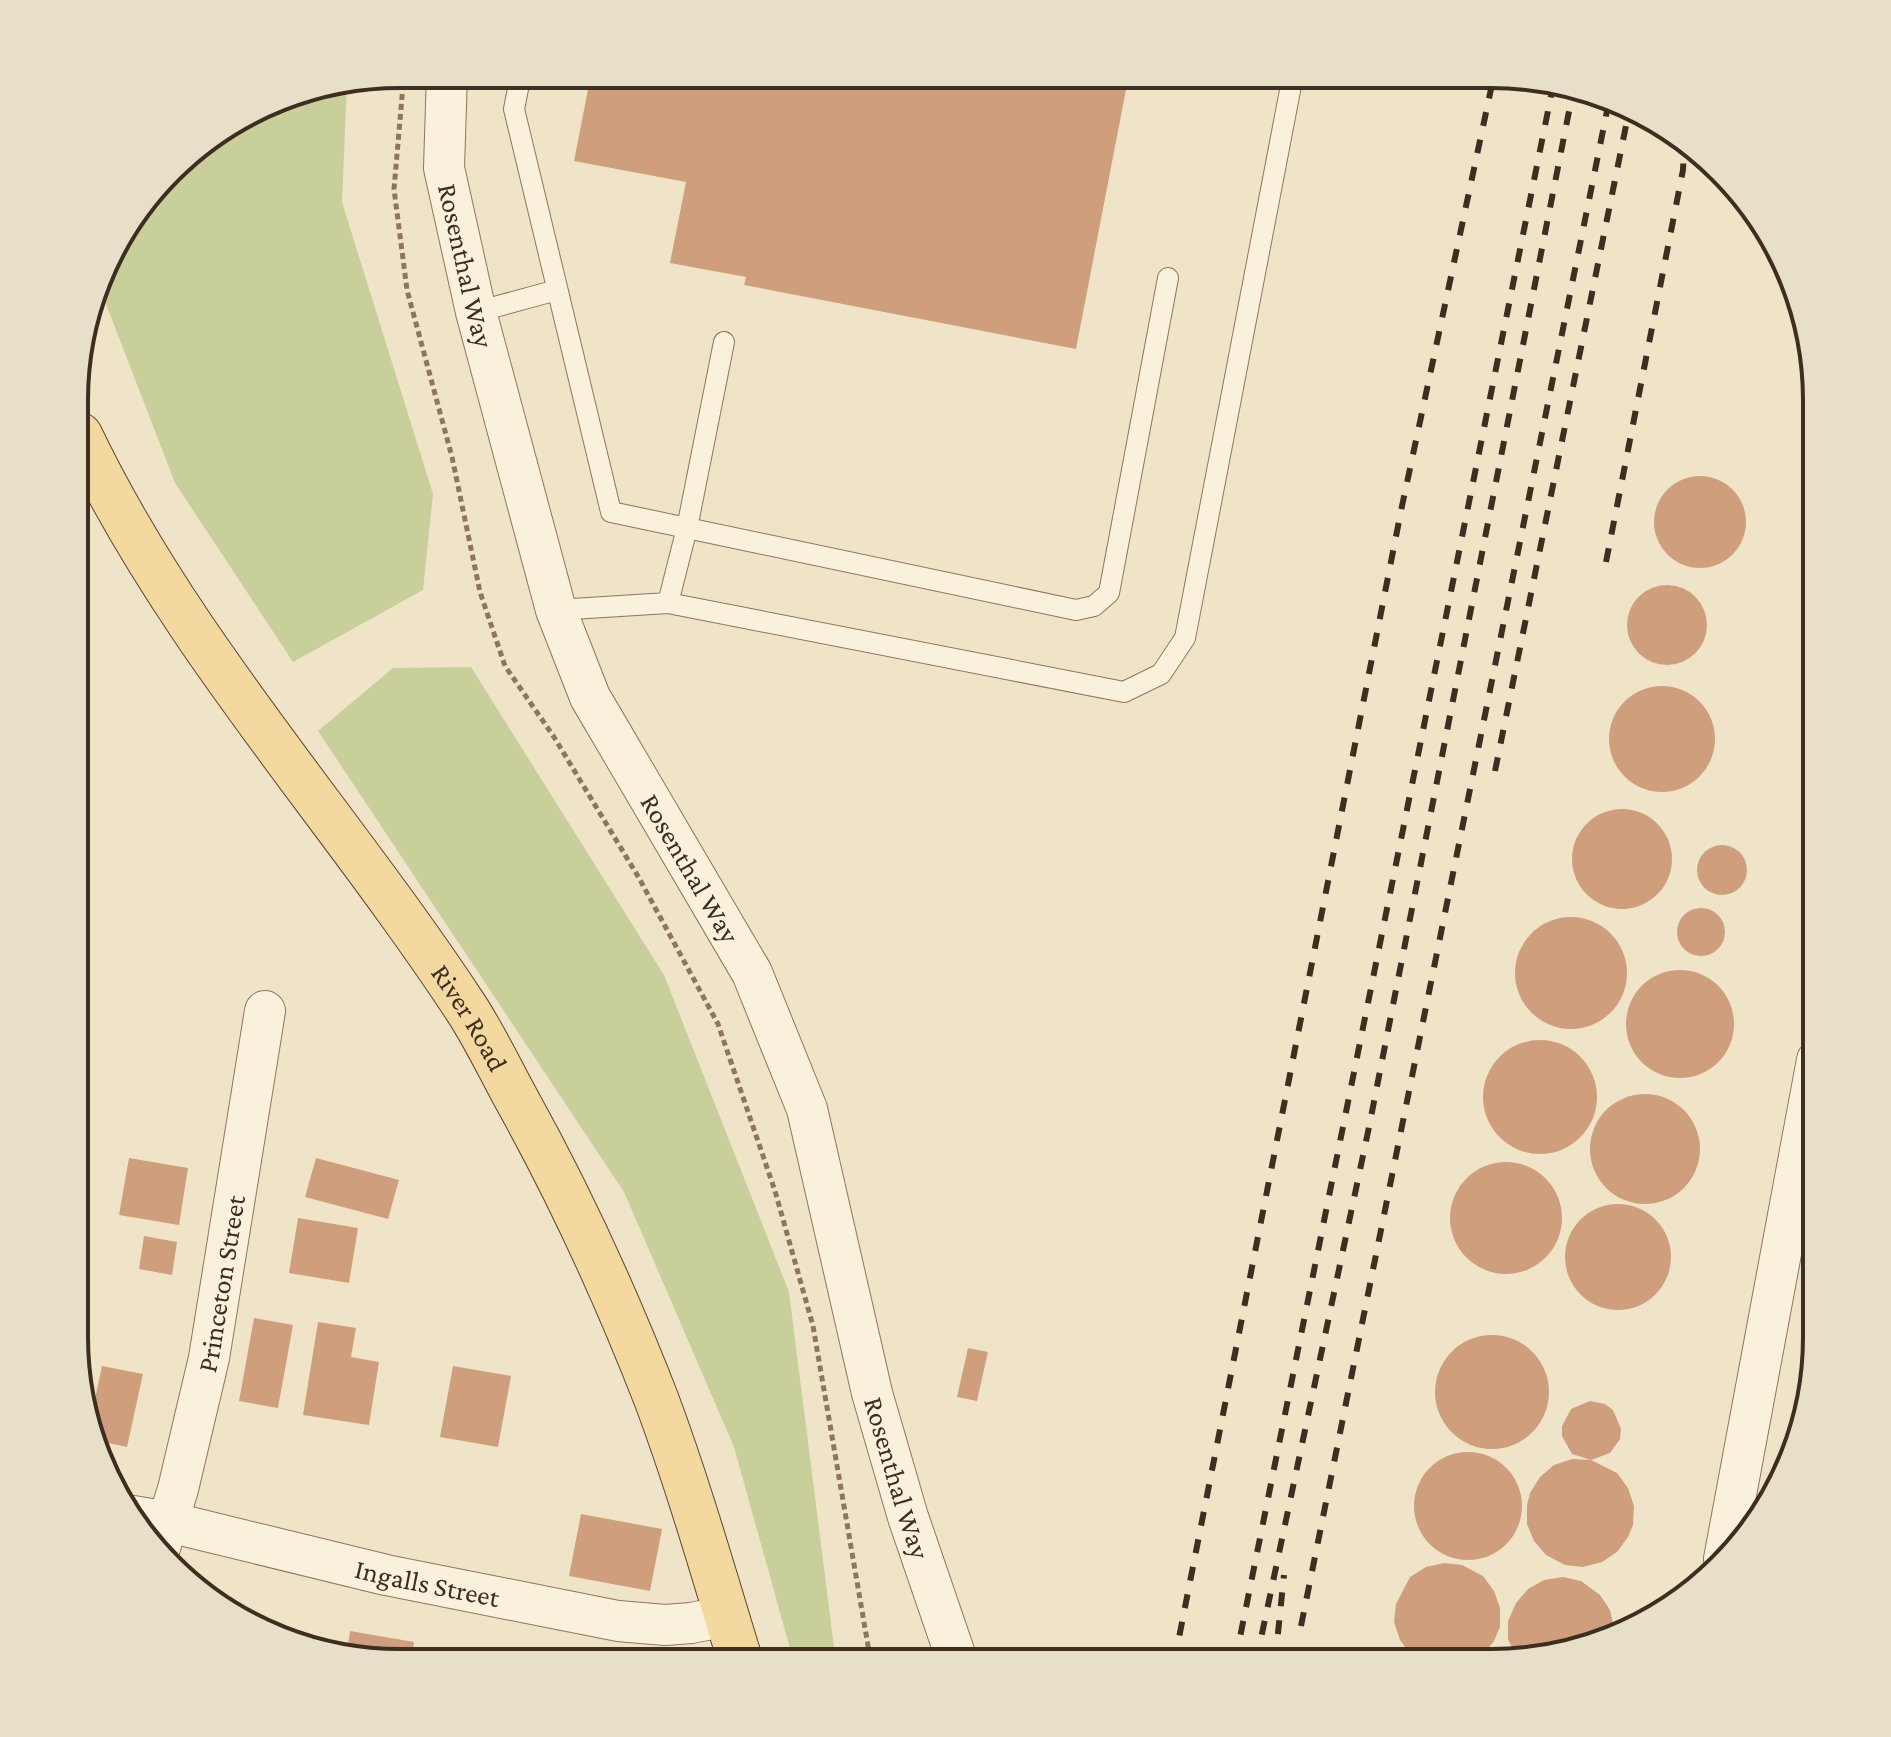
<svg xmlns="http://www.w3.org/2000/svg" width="1891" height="1737" font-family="'Crimson Pro',serif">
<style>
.green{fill:#c9cf9b}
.building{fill:#cf9f7d}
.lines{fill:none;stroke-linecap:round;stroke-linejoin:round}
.service-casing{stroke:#8d765c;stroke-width:22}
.minor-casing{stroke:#8d765c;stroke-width:42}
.primary-casing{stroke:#5b4430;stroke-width:46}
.path{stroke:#8d765c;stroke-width:5;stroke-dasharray:6 4;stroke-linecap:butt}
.service{stroke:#faf1dc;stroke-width:20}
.minor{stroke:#faf1dc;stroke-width:40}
.primary{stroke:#f3d9a0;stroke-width:44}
.rail{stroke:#3d2e20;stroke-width:6;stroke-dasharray:14 14;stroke-linecap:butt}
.labels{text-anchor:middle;stroke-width:6;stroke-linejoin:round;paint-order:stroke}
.street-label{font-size:28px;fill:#3d2e20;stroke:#f7eed8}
.rim{fill:none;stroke:#3d2e20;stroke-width:4}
</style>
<rect width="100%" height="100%" fill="#f0e4c8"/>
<path class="green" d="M347 83 342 202 433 494 423 590 293 662 175 483 99 286 118 237 185 155 295 91Z
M471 667 664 975 789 1292 836 1663H794L734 1447 624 1192 318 731 393 668Z"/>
<path class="building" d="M591 74H1129L1076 349 744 285 746 277 670 263 686 182 574 161Z
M1654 522a46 46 0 1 1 92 0a46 46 0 1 1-92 0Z
M1627 625a40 40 0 1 1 80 0a40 40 0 1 1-80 0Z
M1609 739a53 53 0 1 1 106 0a53 53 0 1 1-106 0Z
M1572 859a50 50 0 1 1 100 0a50 50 0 1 1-100 0Z
M1697 870a25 25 0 1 1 50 0a25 25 0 1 1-50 0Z
M1677 932a24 24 0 1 1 48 0a24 24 0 1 1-48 0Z
M1515 973a56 56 0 1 1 112 0a56 56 0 1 1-112 0Z
M1626 1024a54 54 0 1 1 108 0a54 54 0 1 1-108 0Z
M1483 1097a57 57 0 1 1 114 0a57 57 0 1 1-114 0Z
M1590 1149a55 55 0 1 1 110 0a55 55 0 1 1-110 0Z
M129 1158 188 1168 179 1225 119 1215Z
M316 1158 399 1180 388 1219 305 1197Z
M1450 1218a56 56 0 1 1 112 0a56 56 0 1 1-112 0Z
M76 1172 88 1175 83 1201 76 1200Z
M1565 1257a53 53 0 1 1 106 0a53 53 0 1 1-106 0Z
M298 1218 358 1228 349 1283 289 1273Z
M144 1236 177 1242 172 1275 139 1269Z
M254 1318 293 1325 278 1408 239 1401Z
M318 1322 356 1328 351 1357 379 1362 369 1425 303 1415Z
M1435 1392a57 57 0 1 1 114 0a57 57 0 1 1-114 0Z
M968 1348 988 1352 977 1401 957 1397Z
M102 1366 143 1374 127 1447 94 1440 90 1422Z
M453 1366 511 1376 498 1447 440 1437Z
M1590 1401 1605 1404 1613 1410 1621 1429 1620 1439 1610 1453 1591 1460 1617 1473 1628 1488 1634 1506 1633 1525 1628 1537 1617 1552 1602 1562 1583 1567 1565 1565 1546 1555 1534 1541 1527 1524V1505L1530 1493 1540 1477 1554 1465 1572 1459 1591 1460 1572 1454 1562 1436V1426L1571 1409Z
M1414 1506a54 54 0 1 1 108 0a54 54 0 1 1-108 0Z
M581 1514 662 1529 650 1591 569 1576Z
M1444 1563 1462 1565 1483 1576 1494 1591 1500 1608V1627L1494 1641 1483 1656 1472 1662H1423L1411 1655 1400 1640 1394 1622 1396 1604 1410 1577 1426 1567Z
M1563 1577 1581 1581 1600 1595 1610 1610 1614 1628 1613 1639 1518 1661 1508 1639V1621L1516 1603 1528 1589 1544 1580Z
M350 1631 414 1642 411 1663H400L347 1651Z
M502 1650 563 1661V1663H499Z"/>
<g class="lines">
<defs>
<path id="service" d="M521 74 514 109 611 512 1076 610 1094 606 1109 593 1168 278
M476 312 557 290
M668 603 687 528 724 342
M556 610 668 603 1124 692 1161 674 1185 638 1293 75"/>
<g id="minor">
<path id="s1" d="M447 74 444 168 476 312 556 610 590 697 752 973 807 1109 872 1393 908 1517 958 1663"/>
<path id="s2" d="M133 1516 169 1522 386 1575 618 1621 665 1625 691 1623 727 1616"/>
<path id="s3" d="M158 1554 178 1489 209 1358 265 1011"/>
<path d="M1724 1559 1817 1060"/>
</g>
<g id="primary">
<path id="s4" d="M80 435C180 644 339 815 466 1008 485 1037 500 1069 517 1100 571 1197 617 1298 657 1401 689 1487 714 1575 741 1663"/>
</g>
</defs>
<use href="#service" class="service-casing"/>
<use href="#minor" class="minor-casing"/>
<use href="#primary" class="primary-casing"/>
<path class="path" d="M404 74 394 189 407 290 452 457 480 592 505 666 554 737 639 878 718 1024 775 1191 813 1326 871 1663"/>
<use href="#service" class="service"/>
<use href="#minor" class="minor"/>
<use href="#primary" class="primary"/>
<path class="rail" d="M1606 562 1683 170 1684 145
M1495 771 1630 106
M1301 1626 1609 101
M1235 1662 1553 86
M1256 1662 1368 1132 1573 91
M1275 1662 1284 1575
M1174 1663 1402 506 1494 75"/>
</g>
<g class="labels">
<g class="street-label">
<text dy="10" stroke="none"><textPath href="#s1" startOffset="194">Rosenthal Way</textPath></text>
<text dy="10" stroke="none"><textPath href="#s1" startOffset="842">Rosenthal Way</textPath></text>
<text dy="10" stroke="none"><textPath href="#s4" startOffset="702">River Road</textPath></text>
<text dy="10" stroke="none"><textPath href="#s3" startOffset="278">Princeton Street</textPath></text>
<text dy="10" stroke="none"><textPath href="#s1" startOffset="1490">Rosenthal Way</textPath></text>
<text dy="10" stroke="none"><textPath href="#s2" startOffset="302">Ingalls Street</textPath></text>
</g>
</g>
<path d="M0 0H1891V1737H0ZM400 88H1491A312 312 0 0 1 1803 400V1337A312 312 0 0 1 1491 1649H400A312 312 0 0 1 88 1337V400A312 312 0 0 1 400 88Z" fill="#e8dfc9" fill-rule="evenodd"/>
<path class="rim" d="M400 88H1491A312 312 0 0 1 1803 400V1337A312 312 0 0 1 1491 1649H400A312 312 0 0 1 88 1337V400A312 312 0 0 1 400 88Z"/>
</svg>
